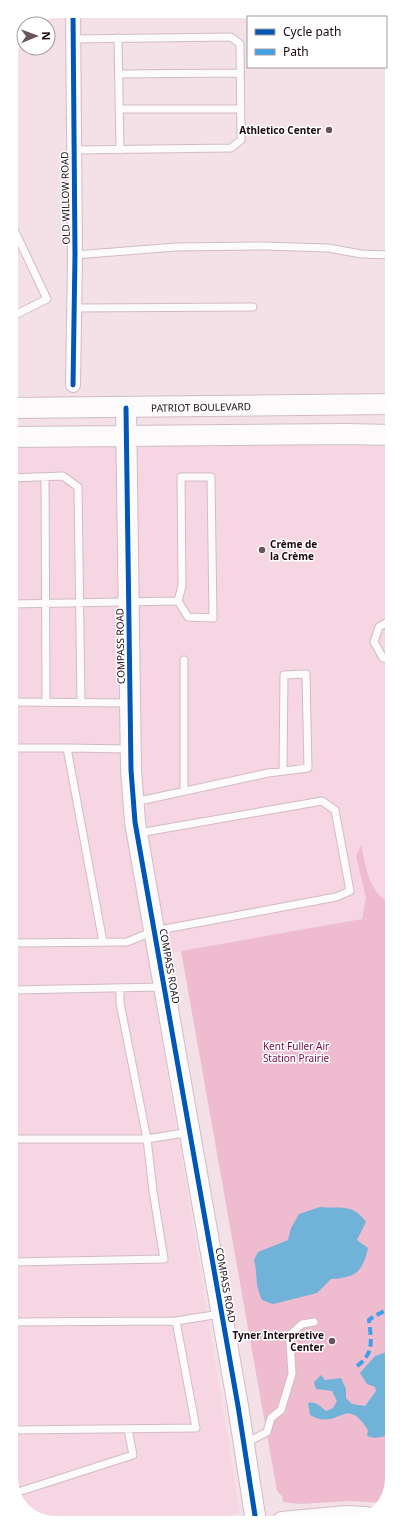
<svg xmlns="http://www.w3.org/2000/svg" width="403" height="1534" font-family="'Noto Sans',sans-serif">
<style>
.built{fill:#f6d6e2}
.green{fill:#eebbcf}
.water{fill:#71b3d8}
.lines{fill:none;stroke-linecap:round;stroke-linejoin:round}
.lane-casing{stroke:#d0bcc5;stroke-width:9}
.street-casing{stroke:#d0bcc5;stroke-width:16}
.secondary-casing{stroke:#d0bcc5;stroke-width:22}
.lane{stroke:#fdfafb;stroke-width:7}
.street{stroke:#fdfafb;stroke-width:14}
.secondary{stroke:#fdfafb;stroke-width:20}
.quiet{stroke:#3da1ea;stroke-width:4;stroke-dasharray:8 4;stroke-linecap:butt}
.cycleway-casing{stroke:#fff;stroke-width:8}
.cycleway{stroke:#0057b8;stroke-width:5}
.poi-dot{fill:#67545c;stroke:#fff;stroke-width:1.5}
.labels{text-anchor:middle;stroke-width:3;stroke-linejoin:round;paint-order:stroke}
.poi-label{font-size:10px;font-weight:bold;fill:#1b0811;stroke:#fff;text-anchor:end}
.street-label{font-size:10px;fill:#1b0811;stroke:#fff}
.park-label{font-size:10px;fill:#780948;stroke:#fff}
</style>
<rect width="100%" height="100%" fill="#f4e0e7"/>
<path class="built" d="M246 444 391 446 392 902 384 901 373 888 361 845 356 856 366 898 362 919 148 957 240 1512 208 1522 49 1523 26 1512 12 1488 11 446Z"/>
<path class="green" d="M361 845C366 864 369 897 392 902V1480L383 1503 350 1501 300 1504 283 1502 282 1496 277 1491 181 951 362 919 366 898 356 856Z"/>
<path class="water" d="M320 1207C340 1209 353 1203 366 1222L357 1240 368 1248C363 1272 355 1278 331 1279L317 1293 273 1304 262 1300C254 1283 258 1275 254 1260L258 1252 288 1240 291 1228 299 1214Z
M392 1350V1435L375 1438 367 1436 368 1430C345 1393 339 1432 310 1415L308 1403C316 1401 320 1406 326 1411L333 1408 337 1401 332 1391 316 1389 314 1382 321 1375 325 1380 341 1378 346 1389V1398L352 1404 365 1406 376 1391 375 1387 367 1384 360 1373 375 1356Z"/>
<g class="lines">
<defs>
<path id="lane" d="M118 38 120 150
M73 39 231 37 240 44 241 140 231 148 74 150
M119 74 240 73
M119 109H241
M11 223 47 299 11 317
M75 255 176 247 264 246 328 248 361 254 391 255
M74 308 253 307
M45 477 46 702
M11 478 63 476 78 487 81 703
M11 604 178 601 188 617 213 618 211 477H181L182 586 178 601
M391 620 379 627 374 642 383 658 391 659
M11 702 130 703
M11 748H67
M184 791V660
M135 802 268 773 308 768 306 674 284 675 283 771
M103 942 67 748 130 749
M12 943 127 942 154 931 336 897 350 891 335 810 322 801 139 833
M120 989V1003L147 1139 190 1132
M12 990 162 987
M12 1139H147L153 1191 164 1259 12 1262
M12 1322 176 1321
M12 1430 196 1428 176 1321 220 1314
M246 1443 267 1432 271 1418 281 1410 292 1374 290 1342 292 1333 302 1324 314 1322
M15 1493 133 1455 128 1429"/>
<path id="street" d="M73 385 75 255 73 11"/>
<path id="secondary" d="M11 408 391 404
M126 408 131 770 135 822 238 1406 256 1522
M11 437 346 434 391 435
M282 1522 346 1516 366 1517"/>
</defs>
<use href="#lane" class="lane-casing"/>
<use href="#street" class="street-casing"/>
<use href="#secondary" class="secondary-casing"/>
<use href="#lane" class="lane"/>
<use href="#street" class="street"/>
<use href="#secondary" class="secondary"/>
<path class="quiet" d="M357 1366C375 1353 371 1340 369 1320 376 1314 386 1312 392 1304"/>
<defs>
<path id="cycleway" d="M73 385 75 255 73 11
M126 408 131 770 135 822 238 1406 256 1522"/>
</defs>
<use href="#cycleway" class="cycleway-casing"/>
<use href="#cycleway" class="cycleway"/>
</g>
<g class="poi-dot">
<circle cx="329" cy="130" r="4"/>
<circle cx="262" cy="550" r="4"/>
<circle cx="332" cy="1341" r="4"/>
</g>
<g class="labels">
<g class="poi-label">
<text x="321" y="134">Athletico Center</text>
<text x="270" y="548" text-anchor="start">Crème de<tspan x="270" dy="12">la Crème</tspan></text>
<text x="324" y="1339">Tyner Interpretive<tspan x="324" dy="12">Center</tspan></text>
</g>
<g class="street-label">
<text transform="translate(65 198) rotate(-91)" y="4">OLD WILLOW ROAD</text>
<text transform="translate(201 407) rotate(-1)" y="4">PATRIOT BOULEVARD</text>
<text transform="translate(120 646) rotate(-91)" y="4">COMPASS ROAD</text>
<text transform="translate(170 966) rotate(80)" y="4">COMPASS ROAD</text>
<text transform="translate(226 1285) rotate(80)" y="4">COMPASS ROAD</text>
</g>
<g class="park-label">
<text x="296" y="1050">Kent Fuller Air<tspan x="296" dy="12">Station Prairie</tspan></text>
</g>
</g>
<path d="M0 0H403V1534H0ZM55 18H348A37 37 0 0 1 385 55V1479A37 37 0 0 1 348 1516H55A37 37 0 0 1 18 1479V55A37 37 0 0 1 55 18Z" fill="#fff" fill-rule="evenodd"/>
<rect x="247" y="16" width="140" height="52" fill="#ffffff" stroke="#a49ca0"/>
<rect x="255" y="29" width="20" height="6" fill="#0057b8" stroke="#a49ca0"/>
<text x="283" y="36" font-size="12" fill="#1b0811">Cycle path</text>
<rect x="255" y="49" width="20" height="6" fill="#3da1ea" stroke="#a49ca0"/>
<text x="283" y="56" font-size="12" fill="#1b0811">Path</text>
<g transform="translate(36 36) rotate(89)"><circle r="19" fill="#ffffff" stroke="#a49ca0"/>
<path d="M0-3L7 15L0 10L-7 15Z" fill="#67545c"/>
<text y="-6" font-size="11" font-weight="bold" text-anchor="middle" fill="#1b0811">N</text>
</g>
</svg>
